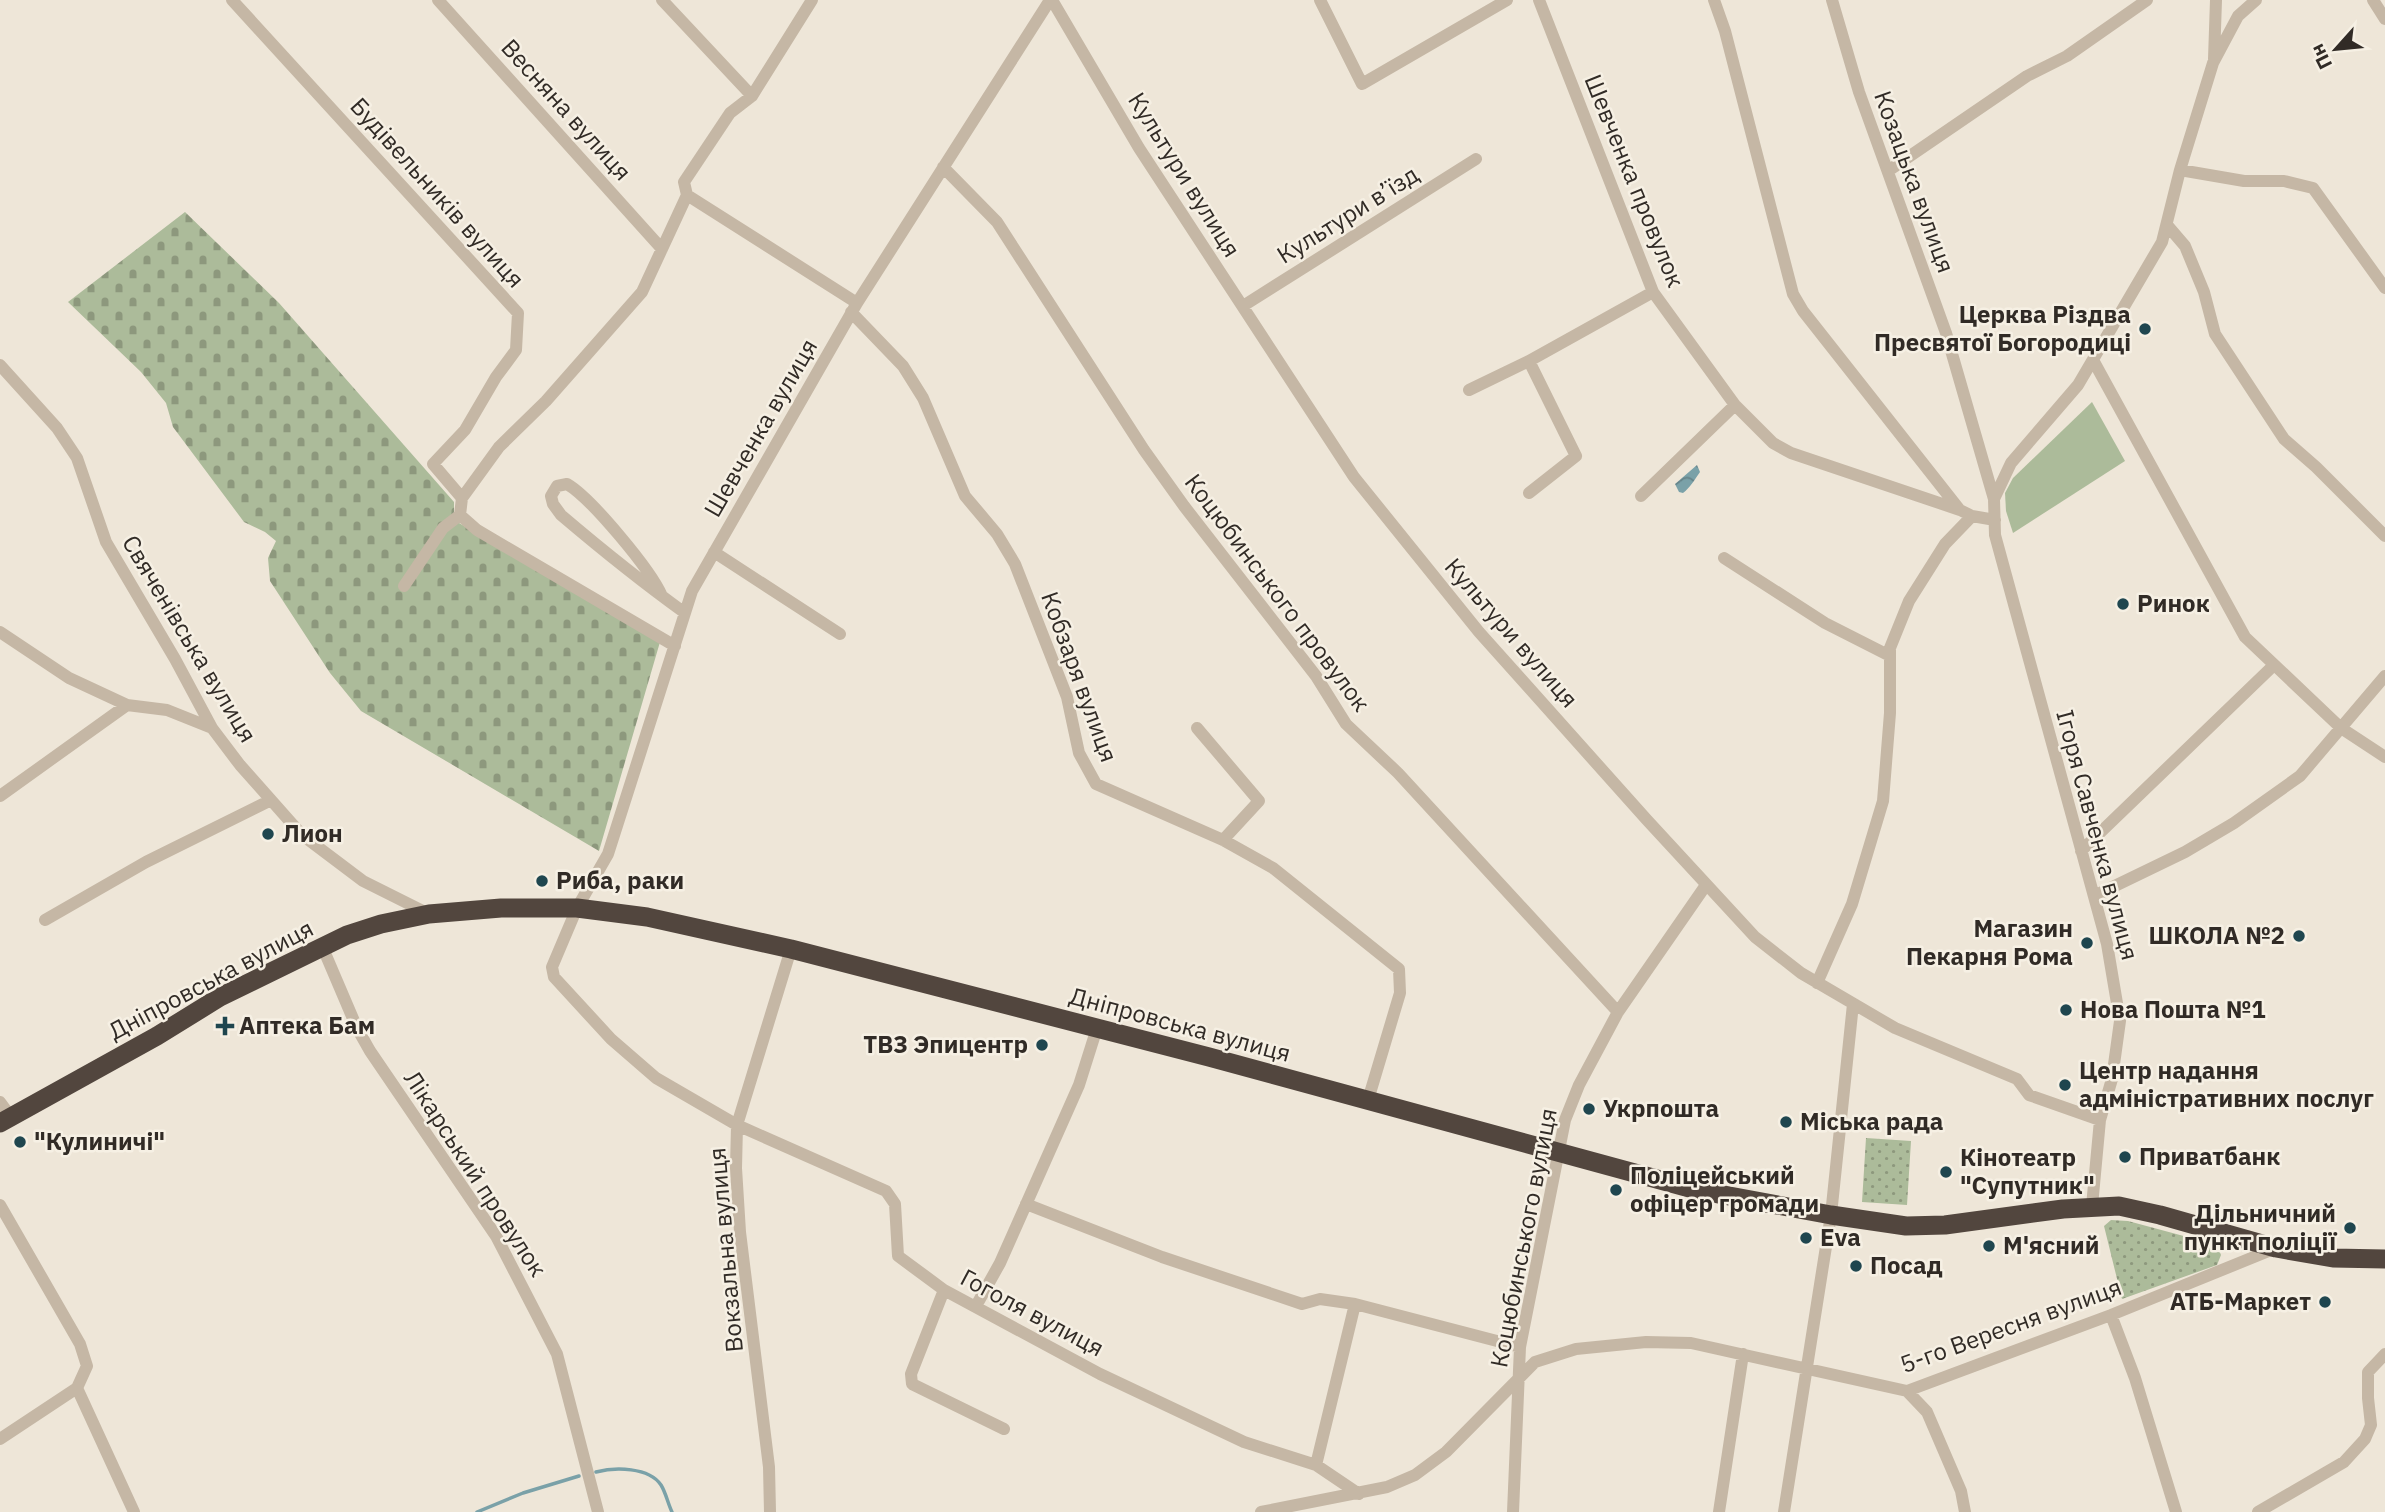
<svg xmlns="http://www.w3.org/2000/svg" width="2385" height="1512" font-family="'IBM Plex Sans',sans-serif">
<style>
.green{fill:url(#green-dots)}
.cemetery{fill:url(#cemetery-stones)}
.pitch{fill:#acbb9a}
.water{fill:url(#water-waves)}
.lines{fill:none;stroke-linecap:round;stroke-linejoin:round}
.stream{stroke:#7aa1a8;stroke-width:3.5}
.minor{stroke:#c5b7a5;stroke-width:12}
.highway{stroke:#52463e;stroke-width:19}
.poi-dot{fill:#1f464f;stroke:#f6f0e4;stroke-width:2.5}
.labels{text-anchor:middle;stroke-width:5;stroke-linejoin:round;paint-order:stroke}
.street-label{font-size:24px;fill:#312b26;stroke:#f6f0e4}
.poi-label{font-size:24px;font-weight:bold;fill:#312b26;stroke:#f6f0e4;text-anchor:start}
</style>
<defs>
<pattern id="green-dots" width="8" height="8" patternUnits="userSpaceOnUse" patternTransform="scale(1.75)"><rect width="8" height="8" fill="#acbb9a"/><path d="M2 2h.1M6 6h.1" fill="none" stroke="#8d987d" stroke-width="1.8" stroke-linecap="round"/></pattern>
<pattern id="cemetery-stones" width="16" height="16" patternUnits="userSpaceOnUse" patternTransform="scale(1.75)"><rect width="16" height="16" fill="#acbb9a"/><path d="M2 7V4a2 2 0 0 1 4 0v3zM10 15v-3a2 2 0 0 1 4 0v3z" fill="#8d987d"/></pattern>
<pattern id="water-waves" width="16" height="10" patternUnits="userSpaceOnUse" patternTransform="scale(1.75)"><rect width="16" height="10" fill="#7aa1a8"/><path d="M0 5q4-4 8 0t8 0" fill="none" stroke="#658389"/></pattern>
</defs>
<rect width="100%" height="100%" fill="#eee6d8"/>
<path class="green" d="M1866 1138 1911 1141 1907 1205 1862 1202Z
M2111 1220 2128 1221 2217 1245 2221 1255 2217 1265 2122 1299 2104 1226Z"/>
<path class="cemetery" d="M185 212 279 303 454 502V520L660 642 599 851 361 711 330 673 270 581 268 558 276 541 265 532 244 522 173 427 166 403 141 372 68 302Z"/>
<path class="pitch" d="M2092 402 2125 461 2013 533 2006 511 2005 493 2013 478Z"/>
<path class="water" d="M1697 465 1700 472C1695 479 1690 488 1683 493L1679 492 1675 484Z"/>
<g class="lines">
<path class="stream" d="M596 1472C615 1467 649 1467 661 1485 666 1493 668 1504 672 1512
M477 1512 523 1493 579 1476"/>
<path class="minor" d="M232 0 518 313 516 350 496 377 465 430 433 464 462 498
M438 0 662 249
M662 0 752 96
M1050 0 857 303 692 591 608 854 577 908 552 967 554 977 611 1039 656 1078 737 1125 886 1191 895 1204 898 1256 944 1290 1100 1374 1244 1442 1316 1465 1359 1494
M1052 0 1139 148 1354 477 1479 632 1647 820 1755 937 1801 973 1895 1028 2017 1079 2029 1095 2100 1120
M1320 0 1362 84 1507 0
M1539 0 1653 292 1735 405 1773 443 1791 453 1960 510 1972 516 1995 520
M1714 0 1725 31 1793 294 1803 311 1959 509
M1832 0 1859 92 1946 333 1994 499
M2373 0 2385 19
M2214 59 2216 0
M943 167 997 222 1144 450 1184 506 1316 676 1346 724 1398 773 1618 1012
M2180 170 2244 181H2284L2313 188 2385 288
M1888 171 2027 76 2067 56 2147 0
M687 195 857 303
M2167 225 2185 246 2204 292 2215 334 2284 439 2316 467 2385 536
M1243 306 1476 159
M851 312 903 366 923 398 965 496 997 534 1015 564 1067 697 1079 753 1096 784 1223 840 1273 868 1399 969 1400 993 1368 1100
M2093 360 2245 637 2341 728 2385 757
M1529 361 1576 456 1529 493
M0 365 57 428 77 458 106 542 175 659 212 728 240 765 302 835 363 881 429 914
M1469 390 1529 361 1653 292
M1641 496 1735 405
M714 552 840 634
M1724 558 1825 623 1890 656
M404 586 443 528 460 515
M662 596C651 570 591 498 567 484L557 486 551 496 553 504 561 515C601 549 642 582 685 613
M0 632 69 678 127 705 167 710 212 728
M675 646 477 530 460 515 462 498 499 447 546 401 642 292 687 195 684 182 730 113 752 96 812 0
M1197 728 1259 801 1223 840
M0 796 127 705
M2081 851 2274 665
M2094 896 2185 852 2234 823 2300 776 2385 676
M45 920 146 862 271 800
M322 946 357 1028 370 1051 496 1236 557 1354 598 1512
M1817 983 1852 904 1883 801 1890 713V648L1909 601 1945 544 1972 516
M0 1102 11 1117
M1026 1204 1162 1257 1302 1304 1320 1299 1355 1304
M0 1205 80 1344 87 1366 77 1388 134 1512
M2092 1206 2100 1120 2112 1079 2120 1021 2107 944 1995 535 1994 499 2011 463 2078 385 2162 242 2180 170 2213 63 2238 16 2256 0
M944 1290 911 1374 912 1384 1004 1429
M976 1306 1000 1263 1079 1085 1097 1028
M2111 1315 2135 1378 2176 1512
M1907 1391 1927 1412 1961 1491 1965 1512
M0 1439 77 1388
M1316 1465 1355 1304 1520 1347
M770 1512 769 1467 740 1232 736 1168 737 1125 791 949
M1261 1512 1387 1487 1415 1475 1446 1452 1535 1362 1576 1349 1646 1342 1691 1343 1907 1391 2111 1315 2276 1248
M1513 1512 1520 1347 1565 1120 1579 1085 1618 1012 1706 885
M1719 1512 1743 1354
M1784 1512 1831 1215 1853 1004
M2258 1512 2344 1462 2365 1439 2371 1425 2368 1398V1372L2385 1354"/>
<path class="highway" d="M0 1123 157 1036 220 997 347 935 381 924 429 914 501 908H577L647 917 791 949 1209 1057 1697 1190 1831 1215 1906 1226 1945 1225 2063 1209 2119 1206 2160 1215 2276 1248 2333 1258 2385 1259"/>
</g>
<g class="poi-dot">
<circle cx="2145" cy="329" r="7"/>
<circle cx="2123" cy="604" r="7"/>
<circle cx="268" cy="834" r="7"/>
<circle cx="542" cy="881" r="7"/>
<circle cx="2299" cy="936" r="7"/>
<circle cx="2087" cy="943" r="7"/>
<circle cx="2066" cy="1010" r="7"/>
<path d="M221.5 1015.5h7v7h7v7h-7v7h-7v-7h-7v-7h7z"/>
<circle cx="1042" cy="1045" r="7"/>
<circle cx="2065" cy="1085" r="7"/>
<circle cx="1589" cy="1109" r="7"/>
<circle cx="1786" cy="1122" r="7"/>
<circle cx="20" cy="1142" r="7"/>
<circle cx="2125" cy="1157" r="7"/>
<circle cx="1946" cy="1172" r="7"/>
<circle cx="1616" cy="1190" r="7"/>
<circle cx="2350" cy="1228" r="7"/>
<circle cx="1806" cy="1238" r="7"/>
<circle cx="1989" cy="1246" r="7"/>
<circle cx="1856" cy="1266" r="7"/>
<circle cx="2325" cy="1302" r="7"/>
</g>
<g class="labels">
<g class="street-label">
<text transform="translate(566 110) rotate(48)" y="8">Весняна вулиця</text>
<text transform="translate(1184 175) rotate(58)" y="8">Культури вулиця</text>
<text transform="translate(1634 181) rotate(68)" y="8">Шевченка провулок</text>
<text transform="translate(1914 182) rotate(70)" y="8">Козацька вулиця</text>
<text transform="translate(437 193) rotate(48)" y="8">Будівельників вулиця</text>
<text transform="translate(1348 215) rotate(-32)" y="8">Культури в’їзд</text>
<text transform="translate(761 428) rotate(-60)" y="8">Шевченка вулиця</text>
<text transform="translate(1277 593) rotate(53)" y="8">Коцюбинського провулок</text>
<text transform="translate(1511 633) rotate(49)" y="8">Культури вулиця</text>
<text transform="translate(189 639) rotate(59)" y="8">Свяченівська вулиця</text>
<text transform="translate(1079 677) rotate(70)" y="8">Кобзаря вулиця</text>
<text transform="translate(2097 835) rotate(75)" y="8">Ігоря Савченка вулиця</text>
<text transform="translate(211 980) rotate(-28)" y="8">Дніпровська вулиця</text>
<text transform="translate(1180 1025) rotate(15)" y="8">Дніпровська вулиця</text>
<text transform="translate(475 1174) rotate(57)" y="8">Лікарський провулок</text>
<text transform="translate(1524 1238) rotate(-79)" y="8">Коцюбинського вулиця</text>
<text transform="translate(726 1250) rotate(-95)" y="8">Вокзальна вулиця</text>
<text transform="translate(1032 1313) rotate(28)" y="8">Гоголя вулиця</text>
<text transform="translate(2011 1326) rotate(-20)" y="8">5-го Вересня вулиця</text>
</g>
<g class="poi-label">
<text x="2131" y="323" text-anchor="end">Церква Різдва<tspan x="2131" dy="28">Пресвятої Богородиці</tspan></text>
<text x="2137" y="612">Ринок</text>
<text x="282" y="842">Лион</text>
<text x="556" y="889">Риба, раки</text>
<text x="2073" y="937" text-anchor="end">Магазин<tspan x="2073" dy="28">Пекарня Рома</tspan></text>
<text x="2285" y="944" text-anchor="end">ШКОЛА №2</text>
<text x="2080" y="1018">Нова Пошта №1</text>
<text x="239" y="1034">Аптека Бам</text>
<text x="1028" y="1053" text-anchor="end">ТВЗ Эпицентр</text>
<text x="2079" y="1079">Центр надання<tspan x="2079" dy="28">адміністративних послуг</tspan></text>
<text x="1603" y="1117">Укрпошта</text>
<text x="1800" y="1130">Міська рада</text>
<text x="34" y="1150">"Кулиничі"</text>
<text x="2139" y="1165">Приватбанк</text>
<text x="1960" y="1166">Кінотеатр<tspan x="1960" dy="28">"Супутник"</tspan></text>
<text x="1630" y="1184">Поліцейський<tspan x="1630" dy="28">офіцер громади</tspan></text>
<text x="2336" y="1222" text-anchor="end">Дільничний<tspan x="2336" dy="28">пункт поліції</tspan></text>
<text x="1820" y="1246">Eva</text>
<text x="2003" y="1254">М'ясний</text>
<text x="1870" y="1274">Посад</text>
<text x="2311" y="1310" text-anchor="end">АТБ-Маркет</text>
</g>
</g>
<g transform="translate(2336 49) rotate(243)" stroke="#f6f0e4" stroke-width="5" paint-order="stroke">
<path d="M0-5L12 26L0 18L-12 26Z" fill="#312b26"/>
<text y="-10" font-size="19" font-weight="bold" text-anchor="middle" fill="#312b26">Пн</text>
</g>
</svg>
